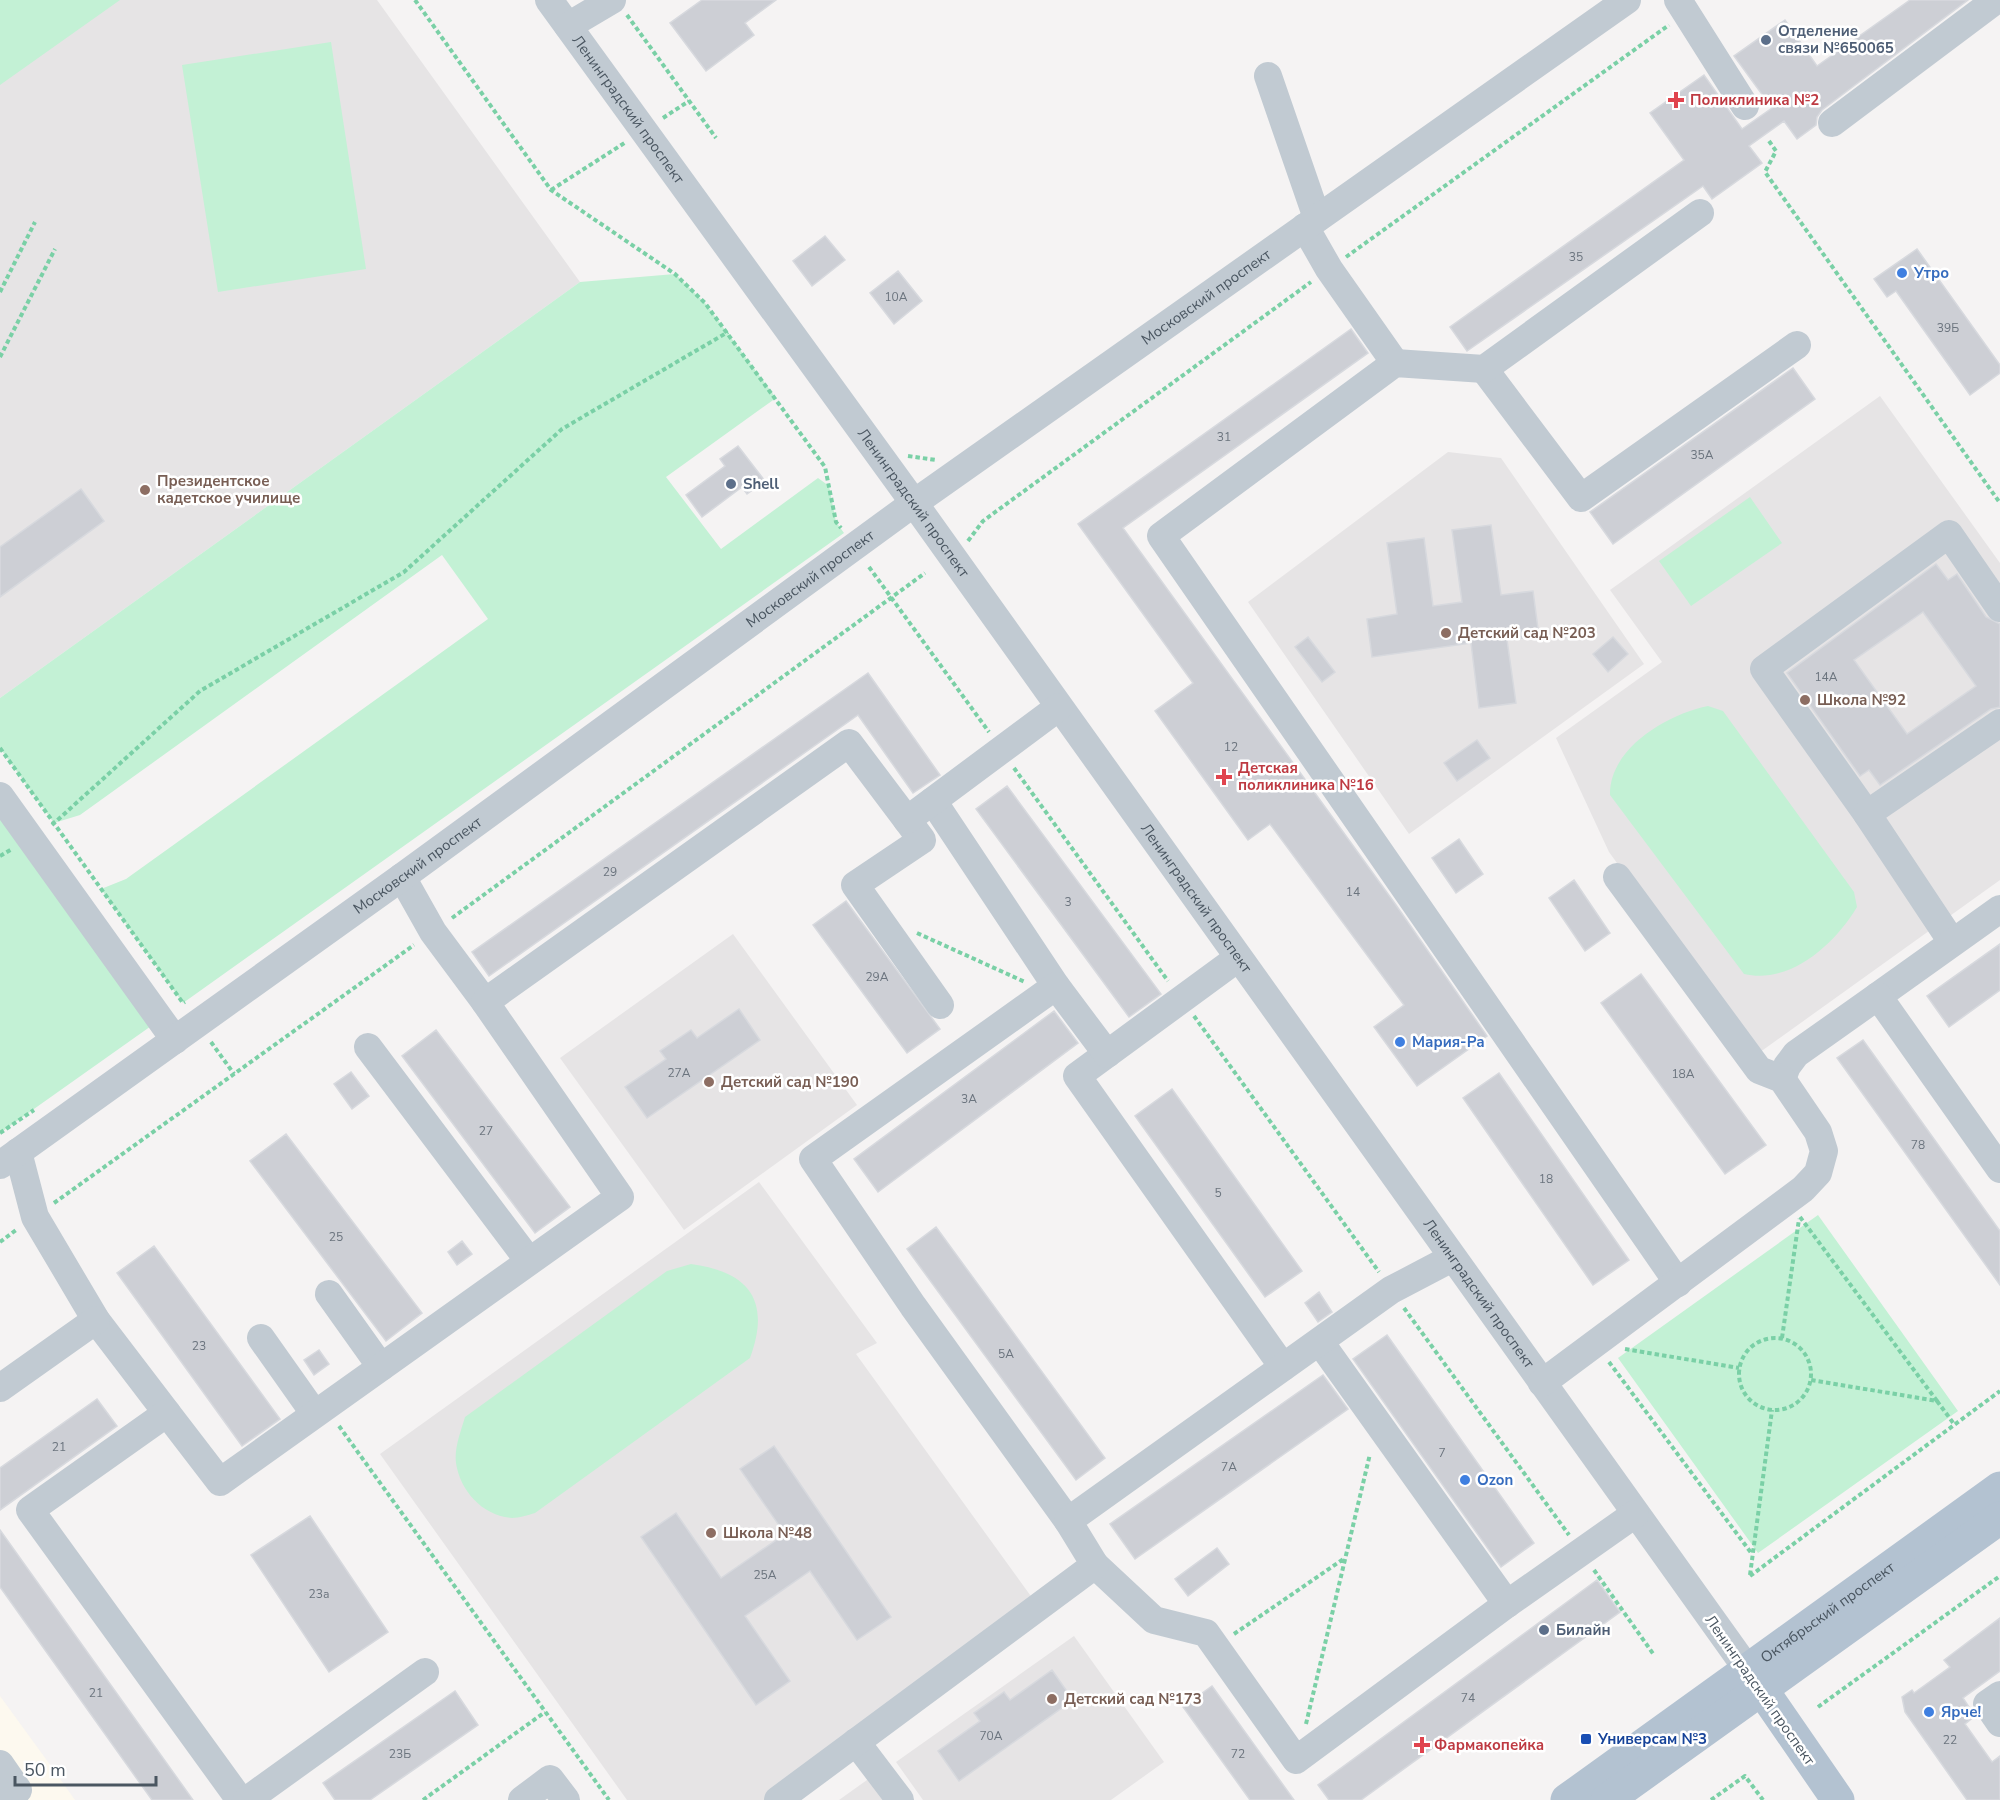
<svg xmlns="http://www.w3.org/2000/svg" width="2000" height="1800" font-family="'Nunito Sans',sans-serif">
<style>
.commercial{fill:#fdf9ef}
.education{fill:#e6e4e5}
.green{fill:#c3f1d5}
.building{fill:#cdcfd5;stroke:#d7d9de;stroke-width:1.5;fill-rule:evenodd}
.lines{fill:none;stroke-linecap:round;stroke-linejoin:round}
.path{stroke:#7ad0a6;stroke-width:4;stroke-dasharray:4.5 3;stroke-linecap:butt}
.minor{stroke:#c1cad2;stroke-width:28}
.major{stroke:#b3c2d1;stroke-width:33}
.service-dot{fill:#5c6f8a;stroke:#fff;stroke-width:2}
.health-dot{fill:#e0444e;stroke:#fff;stroke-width:2}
.shop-dot{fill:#3f7fe0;stroke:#fff;stroke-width:2}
.education-dot{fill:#8d6e63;stroke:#fff;stroke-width:2}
.transit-dot{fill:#1a4fb4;stroke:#fff;stroke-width:2}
.labels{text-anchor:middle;stroke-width:5;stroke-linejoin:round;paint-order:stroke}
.number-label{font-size:12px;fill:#6b747e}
.service-label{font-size:15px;font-weight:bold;fill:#4e5e75;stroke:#fff;text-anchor:start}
.health-label{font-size:15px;font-weight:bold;fill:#be3a42;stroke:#fff;text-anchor:start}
.street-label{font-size:15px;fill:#4a5661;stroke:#fff}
.shop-label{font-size:15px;font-weight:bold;fill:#366cbe;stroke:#fff;text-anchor:start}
.education-label{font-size:15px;font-weight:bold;fill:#785e54;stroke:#fff;text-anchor:start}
.transit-label{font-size:15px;font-weight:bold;fill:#164399;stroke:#fff;text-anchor:start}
</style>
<rect width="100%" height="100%" fill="#f5f3f3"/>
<path class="commercial" d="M0 1696 51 1766 75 1800H0Z"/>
<path class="education" d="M0 0H377L580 282 0 698Z
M1880 396 2000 563V880L1756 1055 1609 852 1556 738 1662 662 1610 590Z
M1448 452 1501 458 1644 664 1409 834 1248 602Z
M733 934 857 1105 684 1230 560 1058Z
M759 1182 877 1343 856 1354 1043 1613 776 1800H627L380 1454Z
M1074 1636 1164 1762 1111 1800H923L896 1762Z
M874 1775 891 1800H839Z"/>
<path class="green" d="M0 0H120L0 85Z
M331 42 366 269 218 292 182 65Z
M675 274 705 303 776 398 666 477 721 549 818 478 829 486 836 522 844 533 183 1003 101 889 126 879 488 619 442 555 80 815 54 823 0 748V698L580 282Z
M1750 497 1782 543 1691 606 1659 561Z
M1708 706 1723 711 1854 892 1857 907C1835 944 1790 985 1744 974L1610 795C1609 748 1668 714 1708 706Z
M0 796 161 1019 0 1133Z
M1818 1215 1958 1411 1758 1553 1618 1358Z
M691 1264C750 1272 771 1301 750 1358L535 1513C528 1515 519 1518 512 1518 483 1516 460 1491 456 1463 454 1448 461 1431 465 1417L667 1271Z"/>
<path class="building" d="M702 0H776L745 23 754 35 706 71 670 23Z
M1910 0H1968L1822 110 1817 117 1816 125 1797 139 1784 121 1749 146 1762 163 1712 199 1703 186 1467 351 1450 327 1684 160 1650 113 1704 75 1742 129 1772 108 1734 56 1785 20 1817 66Z
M825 236 845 260 812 286 793 261Z
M1917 249 2000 365V373L1970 395 1896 291 1887 297 1874 279Z
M898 271 922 301 894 324 870 293Z
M1351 329 1368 353 1123 528 1396 905 1487 1036 1417 1086 1374 1027 1404 1005 1270 824 1248 840 1155 711 1193 683 1078 524Z
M1793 368 1815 399 1613 544 1590 512Z
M738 446 765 481 747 494 742 487 702 517 686 495 725 466 720 459Z
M81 489 104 521 0 597V547Z
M1491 525 1501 595 1533 591 1539 636 1507 640 1516 703 1479 708 1471 643 1372 657 1367 619 1397 614 1387 543 1424 538 1433 606 1462 602 1452 530Z
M1936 564 1948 580 1957 574 1986 617 2000 624V707L1991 709 1880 785 1869 770 1860 776 1787 673ZM1923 612 1976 686 1907 734 1854 660Z
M1308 637 1335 672 1322 682 1295 647Z
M1613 637 1628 654 1608 672 1593 654Z
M868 673 940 775 913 793 858 715 489 976 472 952Z
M1477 740 1490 758 1457 781 1444 763Z
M1007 786 1161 994 1129 1017 976 809Z
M1459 839 1483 874 1456 893 1432 858Z
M1574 880 1610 933 1585 951 1549 898Z
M846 901 940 1029 907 1053 813 925Z
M2000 944V990L1949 1027 1927 996Z
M1641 974 1766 1145 1725 1174 1601 1003Z
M739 1009 760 1040 647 1118 625 1087 666 1059 660 1051 691 1030 697 1038Z
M1054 1011 1078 1043 878 1192 854 1159Z
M436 1030 570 1207 535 1233 402 1056Z
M1863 1040 2000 1231V1285L1837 1058Z
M351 1072 369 1096 352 1109 334 1084Z
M1499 1073 1629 1260 1593 1285 1463 1098Z
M1172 1089 1302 1271 1265 1297 1135 1116Z
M286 1134 422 1313 386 1341 250 1161Z
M936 1227 1105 1458 1076 1480 907 1249Z
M462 1241 472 1254 457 1265 448 1252Z
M154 1246 280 1419 242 1446 117 1273Z
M1319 1292 1332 1312 1318 1322 1305 1303Z
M1387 1335 1534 1543 1501 1567 1353 1359Z
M319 1350 329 1364 314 1375 304 1360Z
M1323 1375 1348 1409 1135 1559 1110 1524Z
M97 1399 117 1426 0 1510V1468Z
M774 1446 891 1617 857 1640 810 1571 745 1616 790 1681 756 1705 641 1537 676 1513 721 1578 785 1534 740 1469Z
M310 1516 388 1632 329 1672 251 1555Z
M0 1530 193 1800H152L0 1587Z
M1217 1548 1229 1564 1188 1596 1175 1579Z
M1597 1580 1620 1612 1361 1800H1329L1318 1785Z
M2000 1618V1671L1963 1698 1975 1716 1965 1724 1992 1762 2000 1756V1800H1967L1905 1712 1902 1697 1912 1690 1914 1693 1950 1667 1944 1660Z
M1052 1670 1073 1700 959 1781 938 1751 980 1721 974 1713 1004 1692 1010 1700Z
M1212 1686 1294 1800H1250L1183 1707Z
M455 1691 478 1725 370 1800H335L323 1783Z"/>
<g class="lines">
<path class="path" d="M415 0 551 190 675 274 705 303 825 467 836 522 841 528
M627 15 716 138
M663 118 689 101
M1769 141 1776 151 1765 172 2000 503
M551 190 626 142
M1346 257 1669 25
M0 292 35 222
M0 357 55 249
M908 456 936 460
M968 541 983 521 1311 282
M869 567 989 732
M0 748 183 1003 185 1002
M1014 768 1168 981
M52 825 200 691 404 572 562 429 728 332
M0 856 12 849
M452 918 925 573
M917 933 1025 982
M1194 1016 1379 1272
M211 1042 234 1074
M0 1133 34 1110
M54 1203 414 945
M1800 1217 1937 1401 1811 1380
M0 1242 16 1230
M1404 1308 1569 1535
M1739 1374a36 36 0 1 1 72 0a36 36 0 1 1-72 0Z
M1782 1338 1799 1219
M1625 1349 1739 1368
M1609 1362 1752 1554
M1937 1401 1954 1424
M339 1426 609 1800
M1594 1570 1654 1655
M1750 1575 1772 1410
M1750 1576 2000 1391
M1234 1634 1345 1558
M1818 1707 2000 1576
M1306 1724 1370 1454
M423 1800 545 1712
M1711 1800 1745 1776 1763 1800"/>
<g class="minor">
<path id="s1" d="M549 0 914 503 1748 1670"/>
<path d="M1678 0 1745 106"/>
<path d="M568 26 612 0"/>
<path d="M1268 76 1317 218"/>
<path d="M1832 123 1996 0"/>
<path d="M1305 227 1329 269 1395 363"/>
<path d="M1484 369 1581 498 1797 345"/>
<path d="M0 796 175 1040"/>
<path d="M933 801 1056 986"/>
<path d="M1867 814 1764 669 1949 534 2000 608"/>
<path d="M907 820 922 840 855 885 940 1005"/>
<path d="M402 877 433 932 485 1002"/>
<path d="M1952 942 1867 814 2000 723"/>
<path d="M1878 996 2000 909"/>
<path d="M368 1047 529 1261"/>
<path d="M1107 1054 1077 1076 1283 1367"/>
<path d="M1782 1079 1787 1066 1796 1054 1878 996 2000 1169"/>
<path d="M18 1152 35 1217 96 1320 167 1413"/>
<path id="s2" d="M0 1165 402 877 914 503 1627 0"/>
<path d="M1678 1283 1161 536 1395 363 1484 369 1700 213"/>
<path d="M329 1294 381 1367"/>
<path d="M261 1338 314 1413"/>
<path d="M1320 1342 1507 1604"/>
<path d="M1542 1383 1803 1189 1818 1173 1824 1151 1818 1132 1782 1079 1759 1070 1617 877"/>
<path d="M0 1388 96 1320"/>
<path d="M1068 1521 913 1306 813 1159 1056 986 1107 1054 1238 958"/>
<path d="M1095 1565 1154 1620 1206 1633 1296 1760 1507 1604 1635 1514"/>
<path d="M2000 1695 1987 1704 2000 1723"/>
<path d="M856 1742 900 1800"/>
<path d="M0 1764 18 1790 3 1800"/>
<path d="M240 1800 30 1510 167 1413 220 1482 620 1197 485 1002 849 743 907 820 1059 707"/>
<path d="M247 1800 425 1672"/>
<path d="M522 1800 550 1779 566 1800"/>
<path d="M778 1800 1095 1565 1068 1521 1391 1290 1452 1258"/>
</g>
<g class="major">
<path d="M1749 1671 1838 1800"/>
<path id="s3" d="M1567 1800 2000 1488"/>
<path d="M1607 1800 2000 1518"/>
</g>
</g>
<g class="service-dot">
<circle cx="1766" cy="40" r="6"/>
<circle cx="731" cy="484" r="6"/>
<circle cx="1544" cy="1630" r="6"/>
</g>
<g class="health-dot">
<path d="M1673 91h6v6h6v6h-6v6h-6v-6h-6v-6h6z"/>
<path d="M1221 768h6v6h6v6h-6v6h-6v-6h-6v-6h6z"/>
<path d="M1419 1736h6v6h6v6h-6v6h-6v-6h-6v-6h6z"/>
</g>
<g class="shop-dot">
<circle cx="1902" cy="273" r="6"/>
<circle cx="1400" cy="1042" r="6"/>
<circle cx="1465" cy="1480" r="6"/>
<circle cx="1929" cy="1712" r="6"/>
</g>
<g class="education-dot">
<circle cx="145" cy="490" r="6"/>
<circle cx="1446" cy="633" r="6"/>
<circle cx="1805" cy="700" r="6"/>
<circle cx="709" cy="1082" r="6"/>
<circle cx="711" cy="1533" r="6"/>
<circle cx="1052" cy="1699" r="6"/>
</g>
<rect class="transit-dot" x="1580" y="1733" width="12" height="12" rx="3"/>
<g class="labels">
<g class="number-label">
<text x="1576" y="261">35</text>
<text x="896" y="301">10А</text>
<text x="1948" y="332">39Б</text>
<text x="1224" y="441">31</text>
<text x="1702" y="459">35А</text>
<text x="1826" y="681">14А</text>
<text x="1231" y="751">12</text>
<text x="610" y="876">29</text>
<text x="1353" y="896">14</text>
<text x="1068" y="906">3</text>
<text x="877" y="981">29А</text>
<text x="679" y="1077">27А</text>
<text x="1683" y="1078">18А</text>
<text x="969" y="1103">3А</text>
<text x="486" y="1135">27</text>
<text x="1918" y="1149">78</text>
<text x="1546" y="1183">18</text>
<text x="1218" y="1197">5</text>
<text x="336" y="1241">25</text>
<text x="199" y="1350">23</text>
<text x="1006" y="1358">5А</text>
<text x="59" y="1451">21</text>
<text x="1442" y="1457">7</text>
<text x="1229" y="1471">7А</text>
<text x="765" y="1579">25А</text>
<text x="319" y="1598">23а</text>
<text x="96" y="1697">21</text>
<text x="1468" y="1702">74</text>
<text x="991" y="1740">70А</text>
<text x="1950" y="1744">22</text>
<text x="400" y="1758">23Б</text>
<text x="1238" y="1758">72</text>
</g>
<g class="service-label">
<text x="1778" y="36">Отделение<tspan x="1778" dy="17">связи №650065</tspan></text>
<text x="743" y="489">Shell</text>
<text x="1556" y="1635">Билайн</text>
</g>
<g class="health-label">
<text x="1690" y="105">Поликлиника №2</text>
<text x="1238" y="773">Детская<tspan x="1238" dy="17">поликлиника №16</tspan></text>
<text x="1434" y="1750">Фармакопейка</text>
</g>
<g class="street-label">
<text dy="5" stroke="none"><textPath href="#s1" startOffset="135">Ленинградский проспект</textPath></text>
<text dy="5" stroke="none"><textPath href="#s2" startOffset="1486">Московский проспект</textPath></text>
<text dy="5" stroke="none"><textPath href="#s1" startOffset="621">Ленинградский проспект</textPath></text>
<text dy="5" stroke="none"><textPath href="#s2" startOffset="1000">Московский проспект</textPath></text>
<text dy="5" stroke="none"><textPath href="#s2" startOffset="514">Московский проспект</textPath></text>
<text dy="5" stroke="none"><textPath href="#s1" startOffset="1107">Ленинградский проспект</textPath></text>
<text dy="5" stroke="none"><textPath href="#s1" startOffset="1593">Ленинградский проспект</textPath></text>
<text dy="5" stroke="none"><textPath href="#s3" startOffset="321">Октябрьский проспект</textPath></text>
<text transform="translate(1760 1690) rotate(55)" y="5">Ленинградский проспект</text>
</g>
<g class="shop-label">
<text x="1914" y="278">Утро</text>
<text x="1412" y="1047">Мария-Ра</text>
<text x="1477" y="1485">Ozon</text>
<text x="1941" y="1717">Ярче!</text>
</g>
<g class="education-label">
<text x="157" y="486">Президентское<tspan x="157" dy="17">кадетское училище</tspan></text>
<text x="1458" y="638">Детский сад №203</text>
<text x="1817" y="705">Школа №92</text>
<text x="721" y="1087">Детский сад №190</text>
<text x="723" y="1538">Школа №48</text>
<text x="1064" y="1704">Детский сад №173</text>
</g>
<g class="transit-label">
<text x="1598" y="1744">Универсам №3</text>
</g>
</g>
<path d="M15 1776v9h141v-9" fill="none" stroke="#4a5661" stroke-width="3"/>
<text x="24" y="1776" font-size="18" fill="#4a5661" stroke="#ffffff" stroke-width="4.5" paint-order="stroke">50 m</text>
</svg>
